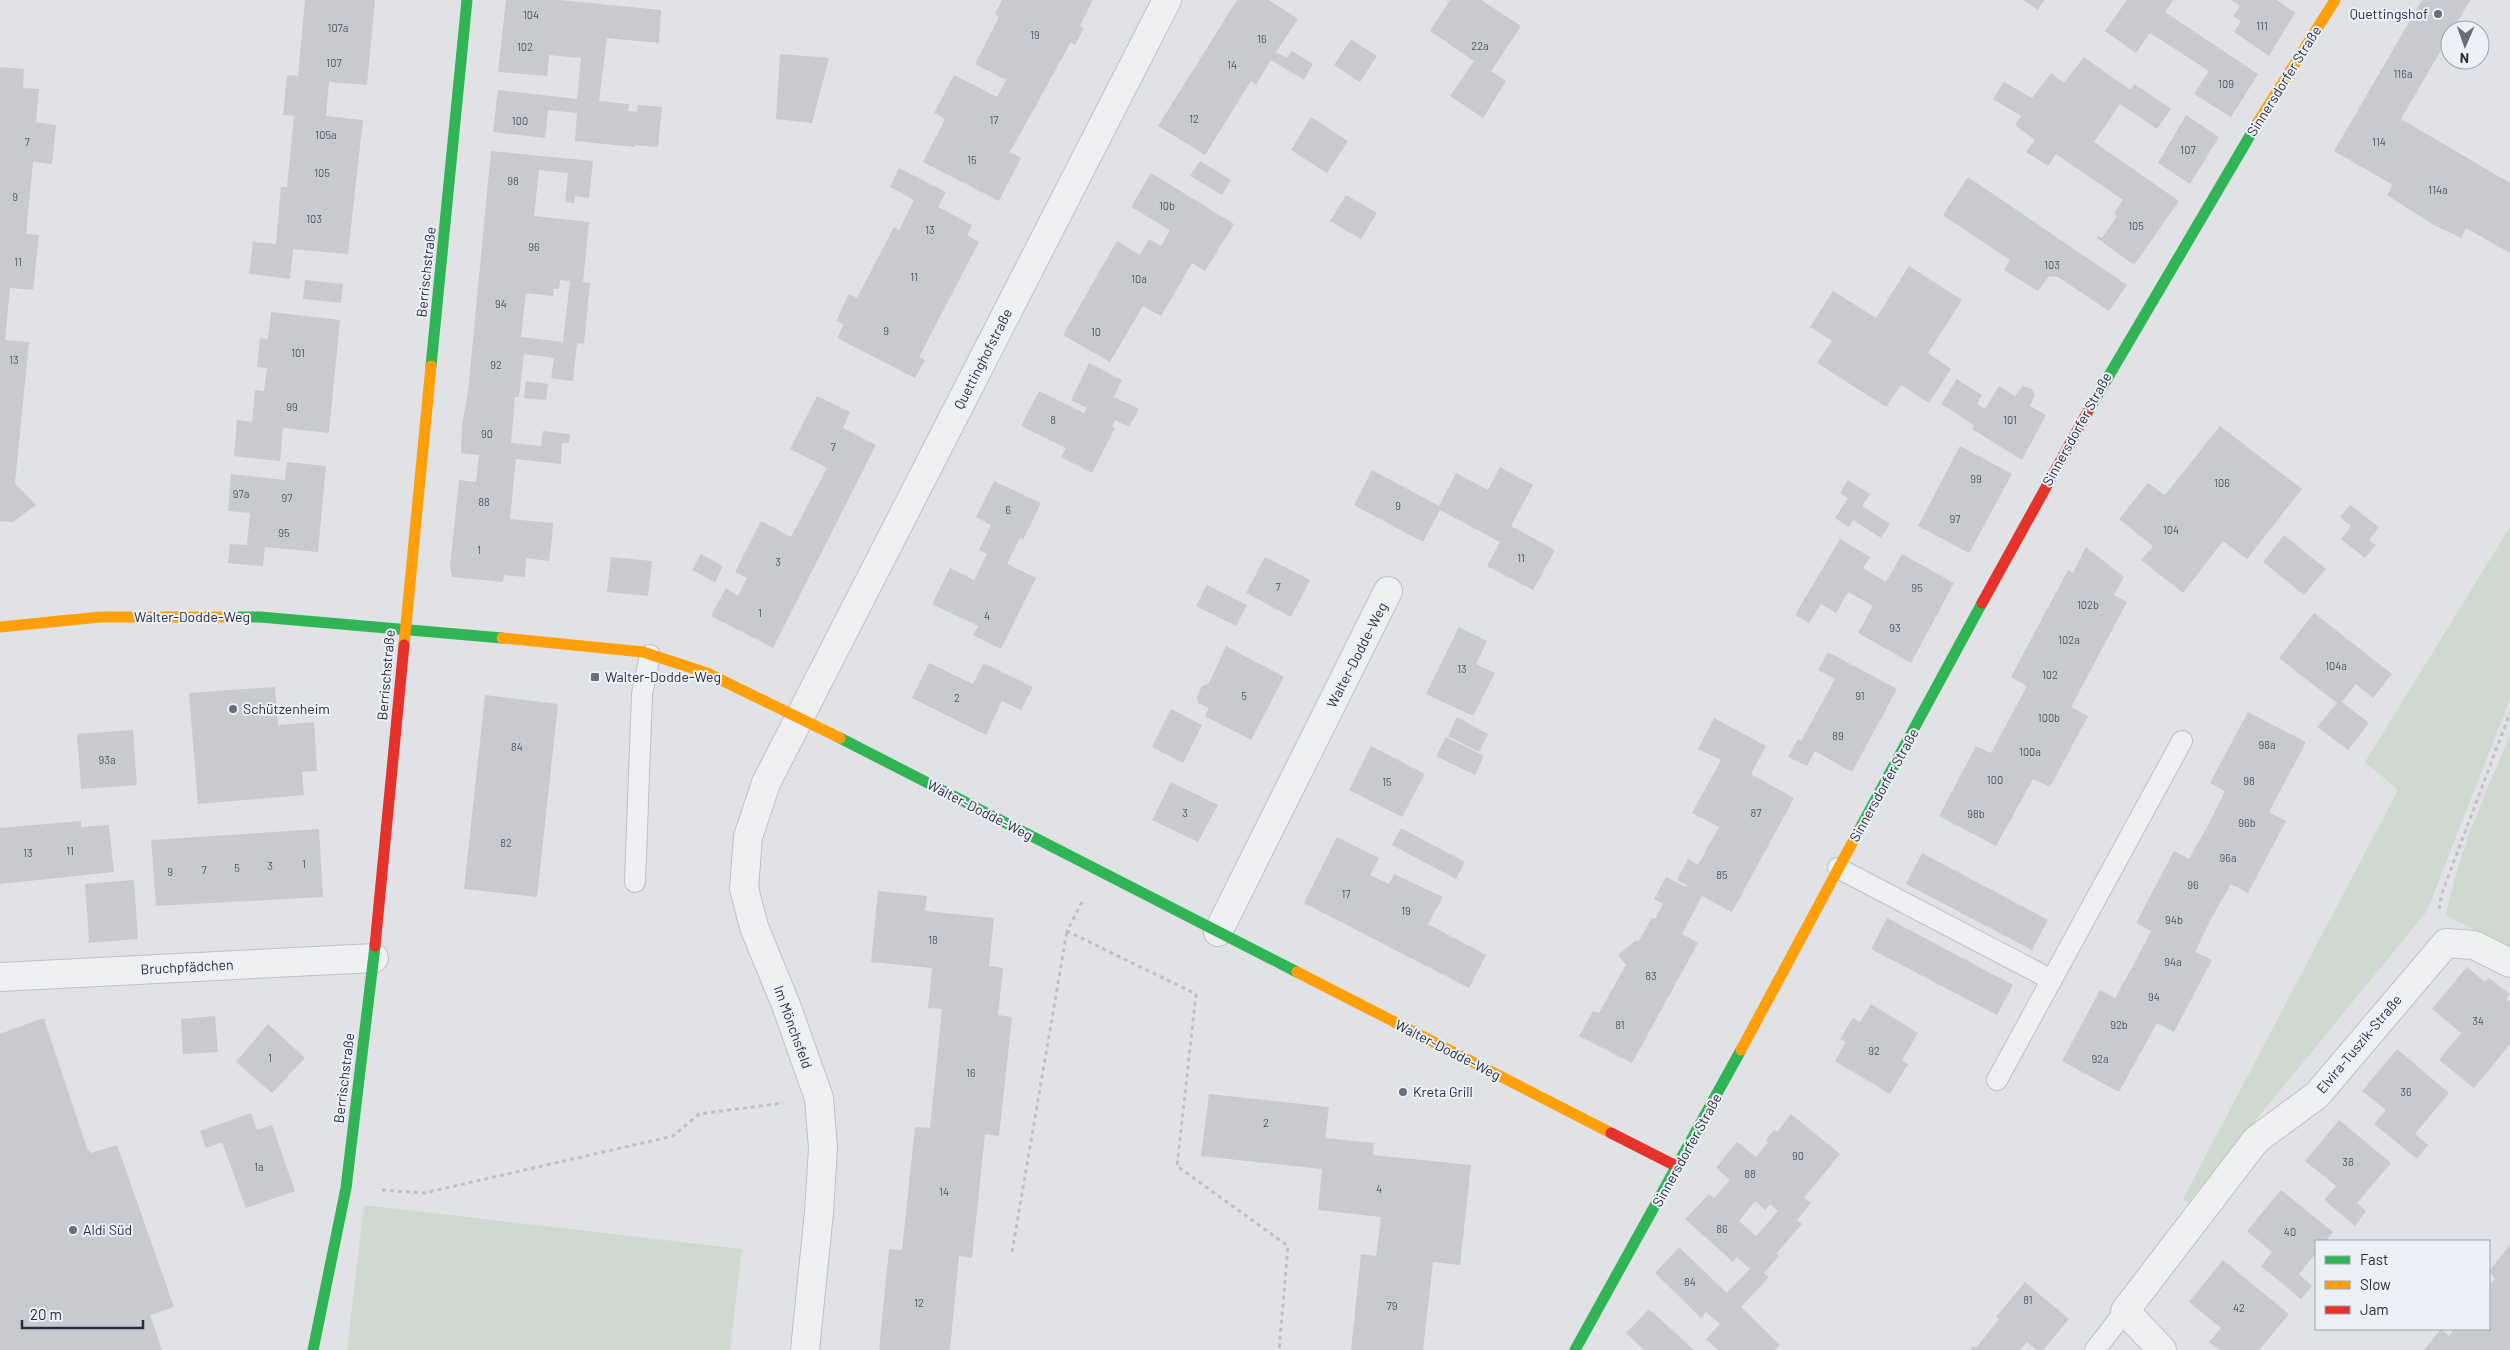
<svg xmlns="http://www.w3.org/2000/svg" width="2510" height="1350" font-family="Barlow,sans-serif">
<style>
.green{fill:#d0d9d0}
.building{fill:#c8cace;fill-rule:evenodd}
.lines{fill:none;stroke-linecap:round;stroke-linejoin:round}
.lane-casing{stroke:#bec0c4;stroke-width:22}
.street-casing{stroke:#bec0c4;stroke-width:30}
.path{stroke:#bfc0c5;stroke-width:3;stroke-dasharray:4 4;stroke-linecap:butt}
.lane{stroke:#eff0f2;stroke-width:20}
.street{stroke:#eff0f2;stroke-width:28}
.fast{stroke:#30b455;stroke-width:11}
.slow{stroke:#ff9f0a;stroke-width:11}
.jam{stroke:#e5322d;stroke-width:11}
.poi-dot{fill:#676e79;stroke:#edf0f6;stroke-width:2}
.labels{text-anchor:middle;stroke-width:4;stroke-linejoin:round;paint-order:stroke}
.number-label{font-size:11px;fill:#4f5664}
.poi-label{font-size:14px;fill:#262f3f;stroke:#edf0f6;text-anchor:start}
.street-label{font-size:14px;fill:#262f3f;stroke:#edf0f6}
</style>
<rect width="100%" height="100%" fill="#e0e2e6"/>
<path class="green" d="M2510 527V699L2427 911 2188 1203 2183 1199 2398 790 2365 762Z
M2510 735V948L2446 915C2458 852 2486 793 2510 735Z
M364 1205 742 1249 730 1350H347Z"/>
<path class="building" d="M305 0H375L367 85 329 82 326 116 363 120 348 254 293 249 290 279 249 274 253 242 276 244 281 187H287L294 116 283 115 287 75 298 76Z
M506 0H559L661 10 659 43 607 38 599 101 629 104 628 111 637 112 638 105 662 107 658 147 635 145V147L575 141 577 113 548 110 545 138 493 132 498 90 577 99 581 58 549 55 547 76 498 72Z
M1002 0H1093L1080 26 1084 28 1075 45 1071 42 1010 152 1021 158 999 201 923 162 945 119 934 113 954 75 997 97 1006 80 975 64 999 17 995 14Z
M1237 0H1269L1298 19 1276 52 1287 58 1292 51 1313 64 1304 80 1271 60 1256 85 1251 81 1205 155 1158 126Z
M1450 0H1481L1521 26 1491 71 1506 81 1483 118 1450 96 1474 61 1430 31Z
M2023 0H2044L2038 10Z
M2127 0H2173L2165 12 2258 74 2231 117 2194 94 2209 71 2150 33 2136 53 2105 31Z
M2231 0H2277L2295 13 2269 56 2234 32 2241 21 2233 16 2240 6Z
M2422 0H2470L2453 30H2450V35L2401 119 2510 183V253L2466 228 2461 238 2432 224 2387 195 2393 185 2334 151Z
M1351 39 1377 56 1360 82 1334 65Z
M780 54 829 58 812 123 776 119Z
M2084 57 2130 90 2135 84 2171 109 2157 129 2120 104 2094 142 2179 201 2134 265 2097 238 2098 236 2102 238 2117 216 2114 213 2123 200 2056 154 2048 166 2026 152 2035 140 2015 125 2021 116 1993 99 2004 82 2032 98 2051 73 2064 83Z
M0 67 24 69 23 88 39 89 36 122 56 125 52 164 33 162 26 234 39 235 33 290 10 288 5 340 29 342 15 483 36 505 13 522 0 521Z
M2186 115 2219 137 2190 184 2158 163Z
M1311 117 1348 141 1327 173 1291 150Z
M491 151 593 161 589 198 575 196 574 203 565 202 568 173 539 170 534 216 589 222 583 282 590 283 584 344 577 343 573 381 551 378 554 358 524 354 519 397H515L511 443 541 446 543 431 570 434 569 443H562L561 464 516 459 510 519 553 523 552 538 549 561 526 558 525 577 504 575 503 582 452 577 450 567 459 480 476 482 479 455 461 453 462 425 468 392ZM560 280 570 281 563 342 521 337 526 293 553 296 554 289H559Z
M1200 161 1231 180 1222 195 1190 176Z
M899 168 946 192 938 207 972 225 967 235 979 242 919 357 925 360 915 378 837 338 844 324 836 321 849 294 857 298 894 227 899 230 914 200 890 187Z
M1151 173 1234 224 1205 271 1192 263 1161 316 1143 306 1110 362 1063 335 1117 241 1140 255 1149 239 1161 246 1170 230 1131 207Z
M1968 177 2127 285 2109 311 2058 277 2049 276 2038 291 2004 270 2010 260 1943 215Z
M1346 195 1377 213 1361 239 1330 221Z
M1909 266 1962 300 1928 353 1951 369 1929 403 1901 385 1886 407 1817 363 1832 341 1810 327 1833 291 1876 318Z
M305 280 343 284 341 303 303 299Z
M271 312 340 320 329 433 283 428 280 461 234 456 237 420 252 422 255 390 264 391 267 368 257 367 260 338 268 339Z
M1089 363 1122 380 1114 397 1139 409 1129 427 1115 420 1112 427 1115 428 1092 473 1061 457 1066 448 1021 426 1039 391 1084 413 1087 408 1071 400Z
M1957 379 1982 395 1977 404 1985 409 1999 386 2015 396 2023 386 2032 389 2035 395 2030 406 2046 415 2022 460 1972 429 1974 425 1941 404Z
M526 381 548 384 546 400 524 398Z
M817 396 850 412 843 428 876 445 773 648 711 616 726 588 738 596 747 578 735 572 761 521 791 537 827 468 790 449Z
M2220 426 2302 489 2247 559 2223 541 2183 593 2141 560 2153 546 2119 519 2148 483 2165 495Z
M1960 446 2012 474 1969 553 1918 526Z
M287 462 326 466 318 552 265 547 263 566 228 563 230 544 247 545 250 513 228 511 231 474 285 480Z
M1500 467 1533 485 1511 526 1555 550 1533 590 1487 566 1500 542 1440 510 1423 542 1354 505 1372 470 1439 506 1456 473 1488 490Z
M1848 480 1870 494 1862 506 1890 524 1881 538 1853 520 1849 527 1835 518 1848 498 1840 493Z
M994 481 1041 503 1023 540 1020 538 1007 564 1036 578 1001 649 973 635 978 626 932 604 950 568 974 580 987 554 979 550 991 525 976 517Z
M2350 505 2379 527 2369 540 2376 545 2365 558 2341 539 2351 526 2340 517Z
M2284 535 2326 569 2304 595 2263 562Z
M1840 539 1870 557 1863 568 1886 582 1902 554 1954 583 1911 663 1858 633 1873 606 1848 592 1836 613 1821 604 1809 623 1795 615Z
M2086 547 2124 577 2114 595 2127 602 2071 707 2088 716 2050 787 2033 779 1996 846 1939 816 1976 746 1991 753 2027 686 2011 677 2068 570 2073 573Z
M701 554 723 566 715 582 692 570Z
M611 557 652 561 648 596 607 592Z
M1265 557 1310 580 1291 617 1246 593Z
M1207 585 1247 605 1236 626 1196 606Z
M2314 613 2392 674 2373 698 2356 684 2342 702 2369 723 2348 750 2317 727 2337 703 2279 658Z
M1459 627 1487 641 1476 664 1495 673 1473 716 1426 694Z
M1226 646 1284 677 1251 740 1205 716 1209 708 1198 703 1197 697 1202 686 1208 684 1211 679Z
M1828 652 1897 689 1852 772 1815 751 1807 766 1788 757 1798 739 1801 741 1835 679 1818 670Z
M929 663 973 684 984 663 1033 687 1021 710 1002 701 986 735 912 698Z
M275 687 278 725 314 722 317 771 302 772 304 795 198 804 189 693Z
M485 695 558 704 537 897 464 889Z
M1171 709 1202 725 1183 763 1152 747Z
M2248 712 2306 742 2269 812 2286 821 2248 893 2231 884 2212 917 2195 952 2212 960 2174 1032 2157 1023 2119 1092 2062 1061 2100 990 2115 998 2134 964 2151 931 2136 923 2174 851 2189 859 2208 825 2225 791 2210 783Z
M1457 717 1488 734 1479 752 1448 736Z
M1714 718 1766 746 1751 774 1794 798 1732 912 1702 896 1682 934 1698 943 1632 1063 1579 1036 1593 1011 1599 1013 1626 965 1618 955 1636 940 1638 942 1652 918 1655 919 1663 904 1654 899 1666 877 1686 887 1687 885 1677 880 1688 859 1698 865 1719 827 1692 813 1721 760 1698 749Z
M133 730 137 785 81 789 77 734Z
M1446 737 1484 756 1475 775 1436 756Z
M1371 746 1425 774 1402 817 1349 790Z
M1171 782 1218 805 1198 842 1152 820Z
M81 821V827L109 825 114 872 0 884V828Z
M1401 828 1465 862 1456 879 1392 845Z
M319 829 323 897 156 906 151 840Z
M1337 837 1379 858 1370 875 1389 884 1394 874 1443 897 1428 924 1486 955 1469 988 1304 903Z
M1922 853 2048 920 2032 950 1906 884Z
M134 880 138 939 87 943 89 940 85 884Z
M878 891 927 896 925 911 994 918 989 966 1003 968 998 1015 1012 1017 999 1136 985 1134 972 1258 959 1256 950 1350H879L889 1249 902 1250 915 1127 930 1128 942 1009 928 1008 932 968 871 962Z
M1887 918 2013 985 1997 1015 1871 949Z
M2467 967 2485 982 2489 978 2510 994 2506 999 2510 1002V1044L2474 1088 2439 1060 2461 1033 2432 1009Z
M1871 1004 1918 1033 1902 1060 1908 1064 1890 1094 1835 1061 1846 1042 1840 1039 1853 1018 1860 1022Z
M215 1016 218 1052 183 1054 181 1019Z
M40 1019H44L87 1148 91 1153 117 1145 174 1307 150 1315 162 1350H0V1034Z
M268 1024 305 1058 272 1093 236 1062Z
M2397 1049 2449 1093 2415 1134 2428 1145 2417 1159 2374 1124 2386 1110 2362 1091Z
M1209 1094 1329 1107 1325 1138 1374 1143 1373 1155 1471 1165 1460 1265 1433 1262 1423 1350H1351L1361 1254 1376 1256 1381 1217 1318 1210 1322 1169 1201 1156Z
M251 1113 257 1130 272 1125 295 1191 246 1208 222 1142 206 1148 200 1131Z
M1791 1114 1840 1154 1804 1198 1811 1203 1797 1220 1802 1224 1776 1254 1779 1256 1764 1273 1769 1277 1741 1307 1780 1345 1775 1350H1718L1706 1339 1720 1324 1706 1312 1701 1318 1655 1273 1679 1247 1727 1293 1750 1269 1737 1257 1733 1262 1685 1219 1709 1194 1714 1198 1730 1180 1716 1168 1737 1142 1756 1157 1768 1142 1766 1140 1774 1130 1777 1132ZM1755 1201 1765 1210 1770 1204 1778 1211 1756 1236 1739 1221Z
M2339 1120 2391 1163 2357 1203 2366 1211 2355 1226 2324 1200 2336 1186 2305 1161Z
M2281 1190 2333 1232 2326 1241H2316V1253L2299 1274 2312 1286 2301 1299 2261 1266 2272 1252 2247 1231Z
M2510 1245V1350H2424L2441 1329 2449 1336 2454 1329H2489V1286L2495 1279 2489 1271Z
M2223 1260 2289 1314 2259 1350H2219L2209 1342 2221 1328 2189 1302Z
M2025 1282 2069 1319 2043 1350H2037L2027 1342 2020 1350H1970L1973 1346 1976 1348 1999 1319 1996 1317Z
M1649 1309 1694 1350H1644L1626 1333Z"/>
<g class="lines">
<defs>
<path id="lane" d="M1838 868 2052 980
M635 882 642 694 650 655
M1997 1080 2182 741
M2095 1350 2125 1311"/>
<path id="street" d="M1218 932 1388 591
M0 977 374 958
M805 1350 819 1212 823 1148 819 1098 786 1005 754 927 744 888 748 837 766 783 1167 0
M2162 1350 2125 1311 2256 1140 2317 1095 2446 943 2474 945 2510 963"/>
</defs>
<use href="#lane" class="lane-casing"/>
<use href="#street" class="street-casing"/>
<path class="path" d="M1082 902 1067 931 1196 994 1177 1166 1288 1246 1279 1350
M2439 909 2442 893 2510 713
M382 1190 424 1193 673 1136 699 1114 783 1103
M1012 1252 1067 931"/>
<use href="#lane" class="lane"/>
<use href="#street" class="street"/>
<path class="fast" d="M431 366 467 0
M2087 413 2258 122
M228 617H260L502 638
M840 738 1297 972
M1859 830 1982 603
M313 1350 346 1188 375 946
M1575 1350 1741 1050"/>
<path class="slow" d="M2258 122 2335 0
M0 627 100 617H228
M502 638 643 652 707 673 840 738
M404 645 431 366
M1297 972 1611 1133
M1741 1050 1859 830"/>
<path class="jam" d="M1982 603 2087 413
M375 946 404 645
M1611 1133 1678 1167"/>
</g>
<g class="poi-dot">
<circle cx="2438" cy="14" r="5"/>
<rect x="590" y="672" width="10" height="10" rx="2.5"/>
<circle cx="233" cy="709" r="5"/>
<circle cx="1403" cy="1092" r="5"/>
<circle cx="73" cy="1230" r="5"/>
</g>
<g class="labels">
<g class="number-label">
<text x="531" y="19">104</text>
<text x="2262" y="30">111</text>
<text x="338" y="32">107a</text>
<text x="1035" y="39">19</text>
<text x="1262" y="43">16</text>
<text x="1480" y="50">22a</text>
<text x="525" y="51">102</text>
<text x="334" y="67">107</text>
<text x="1232" y="69">14</text>
<text x="2403" y="78">116a</text>
<text x="2226" y="88">109</text>
<text x="1194" y="123">12</text>
<text x="994" y="124">17</text>
<text x="520" y="125">100</text>
<text x="326" y="139">105a</text>
<text x="27" y="146">7</text>
<text x="2379" y="146">114</text>
<text x="2188" y="154">107</text>
<text x="972" y="164">15</text>
<text x="322" y="177">105</text>
<text x="513" y="185">98</text>
<text x="2438" y="194">114a</text>
<text x="15" y="201">9</text>
<text x="1167" y="210">10b</text>
<text x="314" y="223">103</text>
<text x="2136" y="230">105</text>
<text x="930" y="234">13</text>
<text x="534" y="251">96</text>
<text x="18" y="266">11</text>
<text x="2052" y="269">103</text>
<text x="914" y="281">11</text>
<text x="1139" y="283">10a</text>
<text x="501" y="308">94</text>
<text x="886" y="335">9</text>
<text x="1096" y="336">10</text>
<text x="298" y="357">101</text>
<text x="14" y="364">13</text>
<text x="496" y="369">92</text>
<text x="292" y="411">99</text>
<text x="1053" y="424">8</text>
<text x="2010" y="424">101</text>
<text x="487" y="438">90</text>
<text x="833" y="451">7</text>
<text x="1976" y="483">99</text>
<text x="2222" y="487">106</text>
<text x="241" y="498">97a</text>
<text x="287" y="502">97</text>
<text x="484" y="506">88</text>
<text x="1398" y="510">9</text>
<text x="1008" y="514">6</text>
<text x="1955" y="523">97</text>
<text x="2171" y="534">104</text>
<text x="284" y="537">95</text>
<text x="479" y="554">1</text>
<text x="1521" y="562">11</text>
<text x="778" y="566">3</text>
<text x="1278" y="591">7</text>
<text x="1917" y="592">95</text>
<text x="2088" y="609">102b</text>
<text x="760" y="617">1</text>
<text x="987" y="620">4</text>
<text x="1895" y="632">93</text>
<text x="2069" y="644">102a</text>
<text x="2336" y="670">104a</text>
<text x="1462" y="673">13</text>
<text x="2050" y="679">102</text>
<text x="1244" y="700">5</text>
<text x="1860" y="700">91</text>
<text x="957" y="702">2</text>
<text x="2049" y="722">100b</text>
<text x="1838" y="740">89</text>
<text x="2267" y="749">98a</text>
<text x="517" y="751">84</text>
<text x="2030" y="756">100a</text>
<text x="107" y="764">93a</text>
<text x="1995" y="784">100</text>
<text x="2249" y="785">98</text>
<text x="1387" y="786">15</text>
<text x="1185" y="817">3</text>
<text x="1756" y="817">87</text>
<text x="1976" y="818">98b</text>
<text x="2247" y="827">96b</text>
<text x="506" y="847">82</text>
<text x="70" y="855">11</text>
<text x="28" y="857">13</text>
<text x="2228" y="862">96a</text>
<text x="304" y="868">1</text>
<text x="270" y="870">3</text>
<text x="237" y="872">5</text>
<text x="204" y="874">7</text>
<text x="170" y="876">9</text>
<text x="1722" y="879">85</text>
<text x="2193" y="889">96</text>
<text x="1346" y="898">17</text>
<text x="1406" y="915">19</text>
<text x="2174" y="924">94b</text>
<text x="933" y="944">18</text>
<text x="2173" y="966">94a</text>
<text x="1651" y="980">83</text>
<text x="2154" y="1001">94</text>
<text x="2478" y="1025">34</text>
<text x="1620" y="1029">81</text>
<text x="2119" y="1029">92b</text>
<text x="1874" y="1055">92</text>
<text x="270" y="1062">1</text>
<text x="2100" y="1063">92a</text>
<text x="971" y="1077">16</text>
<text x="2406" y="1096">36</text>
<text x="1266" y="1127">2</text>
<text x="1798" y="1160">90</text>
<text x="2348" y="1166">38</text>
<text x="259" y="1171">1a</text>
<text x="1750" y="1178">88</text>
<text x="1379" y="1193">4</text>
<text x="944" y="1196">14</text>
<text x="1722" y="1233">86</text>
<text x="2290" y="1236">40</text>
<text x="1690" y="1286">84</text>
<text x="2028" y="1304">81</text>
<text x="919" y="1307">12</text>
<text x="1392" y="1310">79</text>
<text x="2239" y="1312">42</text>
</g>
<g class="poi-label">
<text x="2428" y="19" text-anchor="end">Quettingshof</text>
<text x="605" y="682">Walter-Dodde-Weg</text>
<text x="243" y="714">Schützenheim</text>
<text x="1413" y="1097">Kreta Grill</text>
<text x="83" y="1235">Aldi Süd</text>
</g>
<g class="street-label">
<text transform="translate(2284 81) rotate(-58)" y="5">Sinnersdorfer Straße</text>
<text transform="translate(426 272) rotate(-84)" y="5">Berrischstraße</text>
<text transform="translate(983 359) rotate(-63)" y="5">Quettinghofstraße</text>
<text transform="translate(2077 429) rotate(-61)" y="5">Sinnersdorfer Straße</text>
<text x="192" y="622">Walter-Dodde-Weg</text>
<text transform="translate(1357 655) rotate(-63)" y="5">Walter-Dodde-Weg</text>
<text transform="translate(386 675) rotate(-85)" y="5">Berrischstraße</text>
<text transform="translate(1884 785) rotate(-61)" y="5">Sinnersdorfer Straße</text>
<text transform="translate(980 810) rotate(27)" y="5">Walter-Dodde-Weg</text>
<text transform="translate(187 967) rotate(-3)" y="5">Bruchpfädchen</text>
<text transform="translate(793 1027) rotate(70)" y="5">Im Mönchsfeld</text>
<text transform="translate(2359 1044) rotate(-50)" y="5">Elvira-Tuszik-Straße</text>
<text transform="translate(1448 1050) rotate(27)" y="5">Walter-Dodde-Weg</text>
<text transform="translate(344 1078) rotate(-83)" y="5">Berrischstraße</text>
<text transform="translate(1687 1150) rotate(-61)" y="5">Sinnersdorfer Straße</text>
</g>
</g>
<rect x="2315" y="1240" width="175" height="90" fill="#edf0f6" stroke="#9da3ad"/>
<rect x="2325" y="1256" width="25" height="8" fill="#30b455" stroke="#9da3ad"/>
<text x="2360" y="1265" font-size="15" fill="#262f3f">Fast</text>
<rect x="2325" y="1281" width="25" height="8" fill="#ff9f0a" stroke="#9da3ad"/>
<text x="2360" y="1290" font-size="15" fill="#262f3f">Slow</text>
<rect x="2325" y="1306" width="25" height="8" fill="#e5322d" stroke="#9da3ad"/>
<text x="2360" y="1315" font-size="15" fill="#262f3f">Jam</text>
<g transform="translate(2465 45) rotate(182)"><circle r="24" fill="#edf0f6" stroke="#9da3ad"/>
<path d="M0-4L9 19L0 12L-9 19Z" fill="#676e79"/>
<text y="-8" font-size="14" font-weight="bold" text-anchor="middle" fill="#262f3f">N</text>
</g>
<path d="M22 1320v8h121v-8" fill="none" stroke="#262f3f" stroke-width="2.5"/>
<text x="30" y="1320" font-size="15" fill="#262f3f" stroke="#edf0f6" stroke-width="4" paint-order="stroke">20 m</text>
</svg>
